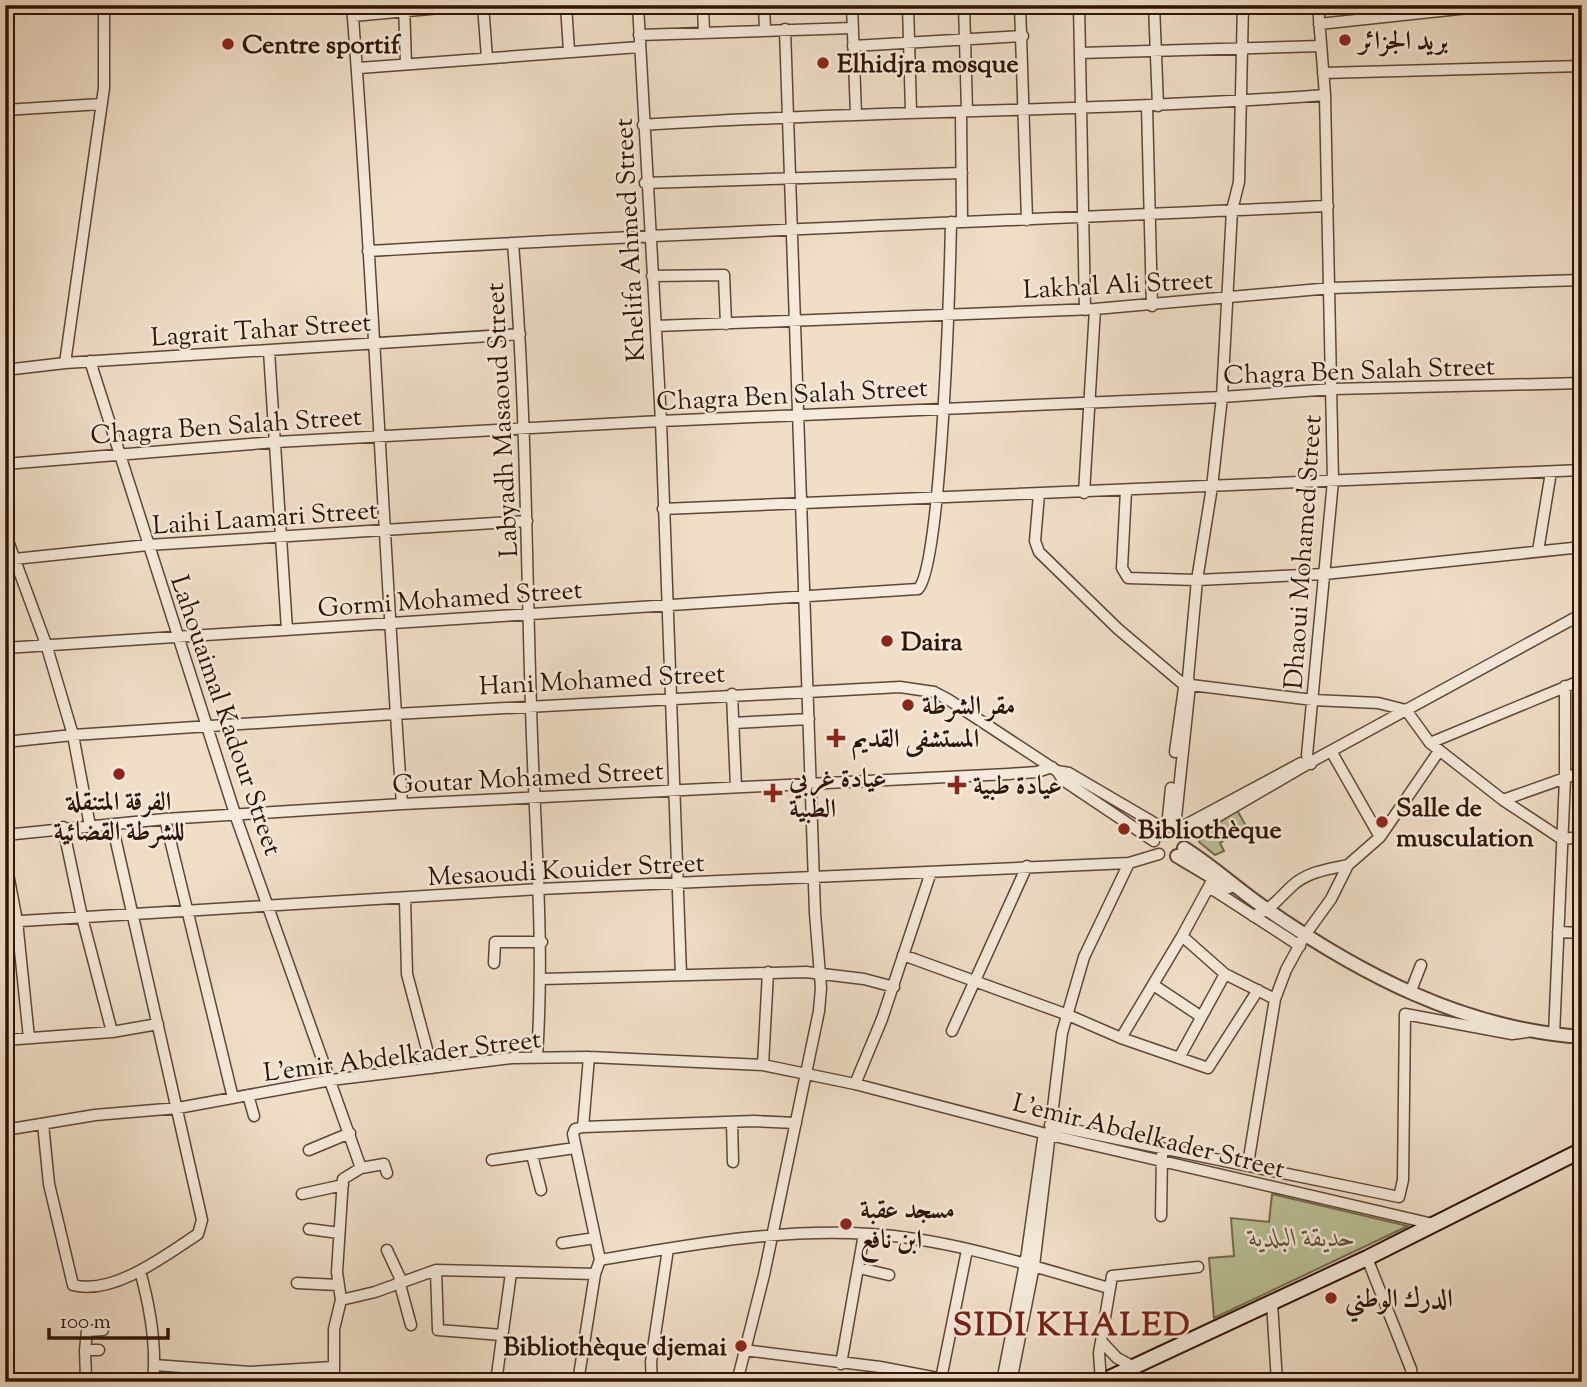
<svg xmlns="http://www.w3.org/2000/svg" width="1587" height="1387" font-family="'Sorts Mill Goudy',Amiri,serif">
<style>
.green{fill:#b9c196;stroke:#746a4c;stroke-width:2}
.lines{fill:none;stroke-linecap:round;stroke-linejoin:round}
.minor-casing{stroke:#5f4634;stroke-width:13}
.tertiary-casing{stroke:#5f4634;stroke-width:16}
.secondary-casing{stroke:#2f1303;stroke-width:18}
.minor{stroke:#f5eadb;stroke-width:10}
.tertiary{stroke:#f5eadb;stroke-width:12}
.secondary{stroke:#f5eadb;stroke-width:14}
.poi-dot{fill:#8f2418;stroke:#f5eadb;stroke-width:2.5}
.labels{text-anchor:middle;stroke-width:5;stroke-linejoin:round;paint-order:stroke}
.poi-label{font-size:26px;font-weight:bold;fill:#2f1303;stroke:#f5eadb;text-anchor:start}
.street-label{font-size:26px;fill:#2f1303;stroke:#f5eadb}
.park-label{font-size:26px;font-style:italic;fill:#5f5036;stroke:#f5eadb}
.district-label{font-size:33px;font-weight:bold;letter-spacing:2px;fill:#7a1f14;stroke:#f5eadb}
</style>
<rect width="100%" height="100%" fill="#f0dec7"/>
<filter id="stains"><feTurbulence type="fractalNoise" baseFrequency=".00286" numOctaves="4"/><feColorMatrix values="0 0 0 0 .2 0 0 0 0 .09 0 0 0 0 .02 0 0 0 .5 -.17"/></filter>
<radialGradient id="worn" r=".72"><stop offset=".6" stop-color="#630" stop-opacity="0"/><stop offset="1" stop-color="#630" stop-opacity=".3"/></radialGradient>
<path class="green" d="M1237 810 1246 826 1220 843 1224 851 1215 855 1199 842 1201 835Z
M1272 1194 1408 1226 1214 1318 1209 1258 1234 1256 1231 1218 1269 1222Z"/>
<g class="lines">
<defs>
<path id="minor" d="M352 5C373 271 383 538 402 804
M404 5 406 64
M483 5 487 58
M566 5 569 51
M638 5 661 421 681 975
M703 5 704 32
M764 5 765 30
M852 5 856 115
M908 5 911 112
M964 5 967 111
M1020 5 1027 220
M1079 5 1085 310
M1154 5 1158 106
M353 16 473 5
M1319 24 1496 5
M639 35 853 28
M853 46 1023 36
M1080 53 1321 46
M359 68 639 47
M1323 73 1582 66
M1147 106 1152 306
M5 110 101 104
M961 112 962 222
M643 125C870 110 1098 112 1325 95
M645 183 962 173
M513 244C526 398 526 552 531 706 534 823 545 939 537 1056
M368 251C688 232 1008 221 1328 206
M652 276 724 275 726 324
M656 326 1095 309 1331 288 1582 280
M269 351 287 630
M90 361 236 817 361 1168 343 1179 337 1272 341 1300 334 1329V1382
M65 363 104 88V5
M5 370 65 363 520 334
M5 464 276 442 661 421 1222 397 1333 389 1582 383
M1126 490 1122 568 1128 578 1197 580 1325 574 1582 547
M1084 493 1095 309
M1039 494 1035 541 1039 552 1118 629 1183 684 1313 700 1378 703 1406 710 1430 743 1503 800 1562 839 1582 837
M663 509 1582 470
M5 533 46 644 73 735 90 826
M1538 551 1551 472
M5 560 148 545 527 521
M5 648 918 589C942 568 950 271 951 222
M732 694 736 787
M733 723 809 719
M5 742 73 735 395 714 900 687 934 692 949 700 1057 771 1069 773 1163 828
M1430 743 1582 680
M1331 751 1380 837
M1175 752 1185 681
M1311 764 1307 755 1333 481 1325 95 1318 5
M1057 771 1063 780 1154 841
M1503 800 1582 772
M165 819 233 1098
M63 827 82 917 112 1032
M1167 827 1171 788
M1175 827 1190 685 1188 678 1197 580 1212 487 1222 397 1232 210 1239 182 1243 5
M1178 829 1301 763
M5 835 165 819 402 804 1008 774 1037 772 1052 767
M1184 836 1318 758 1582 614
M5 858 17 921 29 1038
M1213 879 1182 936 1225 974 1275 999
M1209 887 1300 946
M405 899 407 974 432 1068
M1253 916C1271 910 1278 899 1292 886 1307 872 1328 869 1348 865
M5 922 539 889 1129 863 1159 854
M1558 932 1582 933
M903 955 1068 1015 1121 1038 1208 1068 1258 990
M494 963 495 942H542
M542 979 806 972 864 979 894 987
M1155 986 1200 1016
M1410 993 1421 965
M952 1031 1027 866
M1554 1035 1565 778V686
M1121 1038 1182 936
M5 1040 112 1032 158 1024
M589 1057 583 1127 575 1129 573 1134 600 1260
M1179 1058 1225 974
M763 1065 768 972
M855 1084 882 1019 931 872
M248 1095 254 1116
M732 1122 733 1162
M43 1124 49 1184 73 1285C113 1296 166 1255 198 1234L202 1220 112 824
M1050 1125 1399 1197 1403 1180 1405 1014 1512 1034 1527 1032
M583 1127 754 1121 796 1123
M5 1130 95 1115 178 1108 331 1080 512 1058 589 1057 763 1065 855 1084 1054 1136 1433 1224
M309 1150 350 1133
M532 1155 541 1190
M492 1160 575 1148
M1248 1164 1275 999 1286 970 1305 935 1331 899 1348 865 1380 837 1439 751
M361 1168 384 1164 387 1173
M302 1194 343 1185
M1161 1216 1162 1155
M309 1229 339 1233
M562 1243 595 1238
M387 1250 401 1280
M1367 1258 1411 1369 1413 1382
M600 1260C689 1245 780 1228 870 1234 951 1239 1032 1266 1109 1288
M859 1268 889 1275
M436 1270 438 1330 502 1335
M140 1271C150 1307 157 1345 153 1382
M399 1281 411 1325
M297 1283 338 1285
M341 1300 375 1292 436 1270 595 1274
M1272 1303 1277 1382
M1102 1342 1117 1358 1134 1367
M85 1350 87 1331 103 1330
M744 1350 880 1367 958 1382
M841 1364 864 1234
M154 1365 250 1372 333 1367
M5 1379 24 1381
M941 1379 967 1250
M96 1382 86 1378 85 1350H99
M496 1382 511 1273
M578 1382 595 1274 600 1260
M652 1382 651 1362 668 1249
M737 1382 764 1275 819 1011 821 988 815 913 785 29
M1002 1382 1027 1253 1043 1139 1049 1134
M1011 1382 1034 1266 1062 1033 1084 957 1129 863
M1101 1382 1099 1353 1112 1276 1198 1267"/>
<path id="tertiary" d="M1184 848C1213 866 1237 889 1265 908 1360 974 1464 1029 1582 1037
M1177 856 1229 887"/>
<path id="secondary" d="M1101 1382 1367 1258 1582 1150"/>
</defs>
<use href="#minor" class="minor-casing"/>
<use href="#tertiary" class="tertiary-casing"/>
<use href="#secondary" class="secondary-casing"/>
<use href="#minor" class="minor"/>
<use href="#tertiary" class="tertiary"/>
<use href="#secondary" class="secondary"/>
</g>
<g class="poi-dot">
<circle cx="1345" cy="40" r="7"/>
<circle cx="228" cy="44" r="7"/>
<circle cx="823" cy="63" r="7"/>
<circle cx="887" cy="641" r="7"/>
<circle cx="908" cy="705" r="7"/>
<path d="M832.5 727.5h7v7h7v7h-7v7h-7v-7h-7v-7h7z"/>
<circle cx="119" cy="774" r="7"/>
<path d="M953.5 774.5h7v7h7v7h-7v7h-7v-7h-7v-7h7z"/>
<path d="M769.5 782.5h7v7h7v7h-7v7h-7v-7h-7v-7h7z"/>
<circle cx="1382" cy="822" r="7"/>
<circle cx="1124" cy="829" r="7"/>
<circle cx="846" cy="1224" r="7"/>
<circle cx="1331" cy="1298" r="7"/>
<circle cx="741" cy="1346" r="7"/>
</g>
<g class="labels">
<g class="poi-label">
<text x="1359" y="49">بريد الجزائر</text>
<text x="242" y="53">Centre sportif</text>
<text x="837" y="72">Elhidjra mosque</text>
<text x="901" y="650">Daira</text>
<text x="922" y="714">مقر الشرطة</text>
<text x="852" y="747">المستشفى القديم</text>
<text x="789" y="787">عيادة غربي<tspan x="789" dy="30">الطبية</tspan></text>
<text x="973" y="794">عيادة طبية</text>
<text x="119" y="810" text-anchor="middle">الفرقة المتنقلة<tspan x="119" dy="30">للشرطة القضائية</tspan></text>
<text x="1396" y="816">Salle de<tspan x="1396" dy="30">musculation</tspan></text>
<text x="1138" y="838">Bibliothèque</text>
<text x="860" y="1218">مسجد عقبة<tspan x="860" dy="30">ابن نافع</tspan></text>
<text x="1345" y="1307">الدرك الوطني</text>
<text x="727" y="1355" text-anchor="end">Bibliothèque djemai</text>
</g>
<g class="street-label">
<text transform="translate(629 240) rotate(-93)" y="9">Khelifa Ahmed Street</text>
<text transform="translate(1118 284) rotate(-3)" y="9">Lakhal Ali Street</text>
<text transform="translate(261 329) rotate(-4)" y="9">Lagrait Tahar Street</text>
<text transform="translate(1359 370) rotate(-2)" y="9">Chagra Ben Salah Street</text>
<text transform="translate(792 394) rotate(-3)" y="9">Chagra Ben Salah Street</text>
<text transform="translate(501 420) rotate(-93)" y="9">Labyadh Masaoud Street</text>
<text transform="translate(226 425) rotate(-4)" y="9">Chagra Ben Salah Street</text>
<text transform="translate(265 517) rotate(-4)" y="9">Laihi Laamari Street</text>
<text transform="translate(1302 552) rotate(-86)" y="9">Dhaoui Mohamed Street</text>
<text transform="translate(450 598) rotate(-4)" y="9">Gormi Mohamed Street</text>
<text transform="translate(602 679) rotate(-3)" y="9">Hani Mohamed Street</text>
<text transform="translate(227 715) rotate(71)" y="9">Lahouaimal Kadour Street</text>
<text transform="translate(528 777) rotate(-3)" y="9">Goutar Mohamed Street</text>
<text transform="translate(566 869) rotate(-3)" y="9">Mesaoudi Kouider Street</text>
<text transform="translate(402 1055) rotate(-7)" y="9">L'emir Abdelkader Street</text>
<text transform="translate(1149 1135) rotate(14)" y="9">L'emir Abdelkader Street</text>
</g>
<g class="park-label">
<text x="1302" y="1246">حديقة البلدية</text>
</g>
<g class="district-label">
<text x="1072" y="1335">SIDI KHALED</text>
</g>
</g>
<rect width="1587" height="1387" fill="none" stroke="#f0dec7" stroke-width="28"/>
<rect x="7" y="7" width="1573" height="1373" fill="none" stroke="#2f1303" stroke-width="3.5"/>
<rect x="14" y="14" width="1559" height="1359" fill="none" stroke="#2f1303" stroke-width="2"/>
<path d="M49 1328v10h119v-10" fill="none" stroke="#2f1303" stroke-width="3.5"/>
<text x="60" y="1328" font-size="21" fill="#2f1303" stroke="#f5eadb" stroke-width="5" paint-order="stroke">100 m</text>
<rect width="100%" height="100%" filter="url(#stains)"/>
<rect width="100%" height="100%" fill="url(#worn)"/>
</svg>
